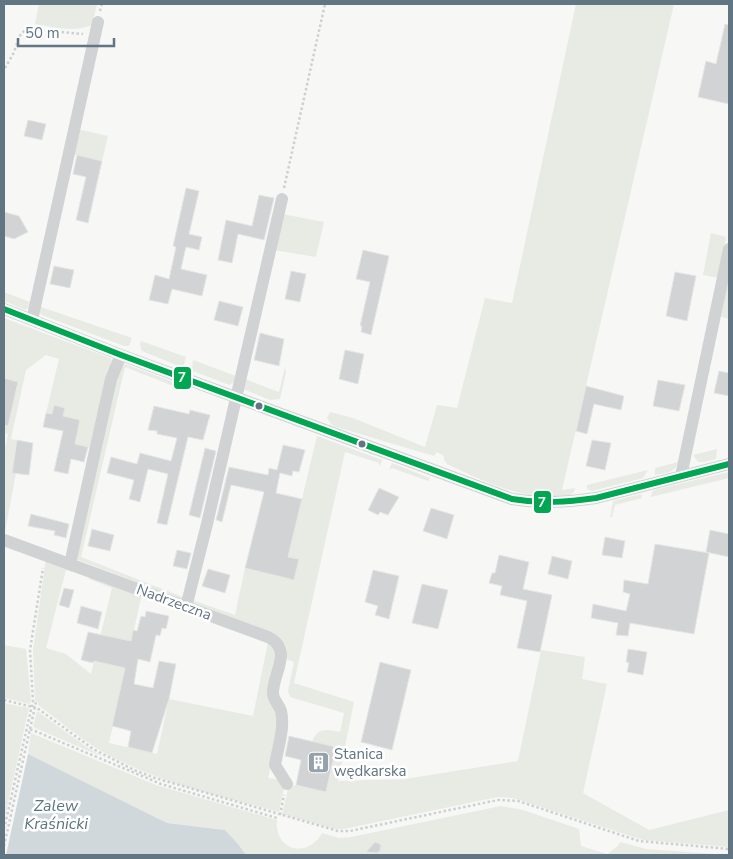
<svg xmlns="http://www.w3.org/2000/svg" width="733" height="859" font-family="'Nunito Sans',sans-serif">
<style>
.green{fill:#e7ebe4}
.water{fill:#d0d8db}
.building{fill:#d2d3d4;stroke:#e6e6e6}
.lines{fill:none;stroke-linecap:round;stroke-linejoin:round}
.path{stroke:#cdcfd0;stroke-width:2.5;stroke-dasharray:2.5 2.5;stroke-linecap:butt}
.minor{stroke:#d1d2d3;stroke-width:12}
.bus-1-casing{stroke:#fff;stroke-width:10}
.bus-1{stroke:#00a651;stroke-width:6}
.bus-dot{fill:#617582;stroke:#fff;stroke-width:2}
.labels{text-anchor:middle;stroke-width:5;stroke-linejoin:round;paint-order:stroke}
.street-label{font-size:15px;fill:#617582;stroke:#fff}
.poi-label{font-size:15px;fill:#617582;stroke:#fff;text-anchor:start}
.water-label{font-size:16px;font-style:italic;fill:#5c767d;stroke:#fff}
.line-badge{stroke:#fff;stroke-width:2}
.badge-label{font-size:14px;text-anchor:middle;font-weight:bold;fill:#fff}
</style>
<rect width="100%" height="100%" fill="#f7f7f6"/>
<path class="green" d="M39 4H97L92 25C74 33 54 27 35 24Z
M576 4H674L562 490 575 488C574 496 568 495 561 496 520 500 483 481 447 464L444 460V456L437 452 434 456 333 426 327 418 330 412 353 418 425 447 437 405 457 408 485 298 512 303Z
M77 129 108 136 102 161 71 154Z
M282 214 324 222 316 257 274 250Z
M711 233 726 237 719 278 703 275Z
M729 271V319L719 316Z
M4 292 30 302 28 308 25 310 4 301Z
M41 307 132 338 129 346H124L42 315 39 312Z
M4 318 110 358 112 361 92 448 75 444 80 420 63 416 65 408 54 405 52 414 46 413 59 359 46 355 26 370 11 439 17 440 12 473H16L5 532 4 453 8 434 4 433Z
M141 341 186 357 184 365 181 367 142 351 140 345Z
M193 360 236 376 235 382 229 385 193 371 192 369Z
M125 364 182 385 181 389 125 367 81 557 183 597 184 600 73 558 115 383 121 367Z
M285 367 286 373 280 399 270 400 243 389 245 379 279 392Z
M317 436 382 460 380 467 379 463 345 452 294 683 354 702 338 781 405 779 518 761 541 650 585 657 582 679 607 684 583 793 649 830 729 810V847L643 840 513 798 499 797 488 799 344 829H335L282 814 288 789 295 785 326 791 336 748 312 742C317 727 328 729 340 732L344 713 290 697 288 691 294 662 286 659C289 644 284 642 272 634L193 604 192 600 235 615 245 568 299 559 288 557Z
M717 449 716 459 704 462H698L693 455Z
M678 462C675 473 665 473 655 475V468Z
M392 463 430 478 428 481 392 468 389 470Z
M648 470 643 478 592 491 587 489V485Z
M729 472V478L651 497 652 492 654 490Z
M641 494 642 498 615 505 612 517H610L613 501Z
M46 558 73 568 72 572 66 570 46 648 66 654 91 674 112 588 89 579 90 575 177 610 141 598 109 743 157 754 169 699 253 716 268 642 276 650 278 714 280 723 268 778 280 780 284 788 279 812C217 795 152 782 96 748 76 735 57 719 38 705V702L35 701 33 650Z
M4 645 26 649 31 700 30 704 4 698Z
M4 703 29 708 4 821Z
M37 711 88 748 105 758 33 727Z
M31 733 156 785 277 820C274 851 308 859 322 833L339 838 351 837 501 806 523 810 579 829 581 846 607 854 618 846 620 842 646 849 729 855H246L238 844 225 830 167 823 28 754Z"/>
<path class="water" d="M28 754 167 823 225 830 238 844 246 855H6Z"/>
<path class="building" d="M725 24 729 25V104L698 97 706 61 716 64Z
M28 120 46 124 42 140 24 136Z
M77 155 102 161 88 223 76 220 86 177 73 174Z
M186 188 199 191 189 234 202 237 199 250 186 247 181 269 207 275 202 296 172 289 168 304 149 300 155 275 169 279 176 247 173 246Z
M259 195 274 198 264 240 238 234 232 263 218 260 226 220 252 226Z
M4 212 19 216 28 232 14 239 4 236Z
M363 250 389 256 371 335 361 332 362 326H360L370 282 356 279Z
M54 266 74 270 70 288 50 284Z
M291 271 306 274 300 302 285 299Z
M675 272 696 276 687 321 666 316Z
M219 301 243 307 238 326 214 320Z
M260 333 284 339 279 366 254 360Z
M345 350 364 354 358 384 339 379Z
M719 371 729 373V396L714 393Z
M4 378 18 382 8 426 4 425Z
M658 380 685 385 679 411 653 406Z
M586 386 624 396 621 410 594 404 587 434 576 431Z
M54 405 65 408 63 416 80 420 75 444 88 447 84 462 71 459 68 474 54 471 63 431 43 427 46 413 52 414Z
M154 406 189 414 190 410 210 415 203 440 188 437 167 525 157 523 168 474 148 469 140 502 129 499 134 480 107 473 111 457 137 464 140 453 171 461 177 438 157 434V431L148 430Z
M17 440 33 443 29 475 12 473Z
M592 440 611 443 605 470 586 466Z
M283 445 305 450 299 472 293 471 292 476 280 473 276 493 302 499 288 557 299 559 294 580 245 568 264 492 231 485 222 522 216 520 229 467 268 475 269 468 277 470Z
M205 448 216 451 200 518 189 515Z
M379 488 399 497 388 515 380 512 378 515 368 510Z
M431 508 454 515 447 539 423 531Z
M31 514 69 524 66 538 54 535 55 531 28 526Z
M92 529 114 535 110 551 88 546Z
M710 530 729 534V557L706 552Z
M605 537 625 541 622 558 602 555Z
M655 544 709 553 694 634 630 623 628 636 616 635 618 623 591 618 593 604 626 611 630 594 623 592 624 580 648 584Z
M177 550 191 553 187 569 173 566Z
M499 555 529 562 523 589 552 595 540 652 517 648 527 601 500 595 502 586 489 583 492 573H495Z
M552 556 572 561 568 579 548 574Z
M208 569 230 575 225 593 202 586Z
M373 570 399 576 389 619 375 615 378 606 365 602Z
M422 584 448 590 438 629 412 623Z
M64 588 74 590 69 608 59 605Z
M81 606 102 612 98 629 77 623Z
M146 611 169 616 166 629 162 628 160 636 156 635 150 662 138 659 134 684 153 688 159 661 176 664 169 699 152 753 128 747 131 731 112 726 125 668 94 661 93 663 81 660 88 632 131 641 133 630 137 631 141 616 145 617Z
M628 649 647 652 643 675 627 672 629 663 626 662Z
M380 662 411 670 392 750 361 742Z
M289 736 336 747 326 792 296 785 301 760 285 756Z
M375 842 380 844 381 846 380 851 377 853 366 852Z"/>
<g class="lines">
<path class="path" d="M100 11 102 4
M5 68C8 62 13 56 15 49 19 39 18 34 28 29L83 34
M284 188 325 4
M4 700 37 708 93 749 134 770 155 778 338 831H350L488 802 498 800 518 801 639 841 729 849
M30 729 36 702
M280 815 284 795
M4 829 33 701 30 650 43 568
M4 846 30 729 161 784 277 818"/>
<path class="minor" d="M4 309 121 355 512 499C541 504 567 502 596 498L729 464
M32 320 98 22
M681 476 729 249
M4 540 268 637C294 650 273 672 273 693 273 700 279 704 281 711 285 728 278 747 275 765L287 784
M70 564 111 379 121 355
M186 607 207 524 282 199"/>
<defs>
<path id="bus-1" d="M4 309 121 355 512 499C541 504 567 502 596 498L729 464"/>
</defs>
<use href="#bus-1" class="bus-1-casing"/>
<use href="#bus-1" class="bus-1"/>
</g>
<defs>
<symbol id="building-square" viewBox="-11 -11 22 22"><rect x="-9" y="-9" width="18" height="18" rx="4" fill="#96a2ab" stroke="#fff"/><path d="M-4-6H4V6H1V3H-1V6H-4ZM-2.5-4.3h1.7v1.8h-1.7ZM.8-4.3h1.7v1.8H.8ZM-2.5-1h1.7V.8h-1.7ZM.8-1h1.7V.8H.8Z" fill="#fff"/></symbol>
</defs>
<g fill-rule="evenodd">
<use href="#building-square" x="306" y="750" width="25" height="25"/>
</g>
<g class="bus-dot">
<circle cx="259" cy="406" r="4.5"/>
<circle cx="362" cy="444" r="4.5"/>
</g>
<g class="labels">
<g class="street-label">
<text transform="translate(174 602) rotate(20)" y="5">Nadrzeczna</text>
</g>
<g class="poi-label">
<text x="334" y="759">Stanica<tspan x="334" dy="17">wędkarska</tspan></text>
</g>
<g class="water-label">
<text x="56" y="811">Zalew<tspan x="56" dy="18">Kraśnicki</tspan></text>
</g>
</g>
<g class="line-badge">
<rect x="173" y="366" width="19" height="24" rx="5" fill="#00a651"/>
<rect x="533" y="490" width="19" height="24" rx="5" fill="#00a651"/>
</g>
<g class="badge-label">
<text x="182" y="382">7</text>
<text x="542" y="507">7</text>
</g>
<rect width="733" height="859" fill="none" stroke="#617582" stroke-width="10"/>
<path d="M18 38v8h96v-8" fill="none" stroke="#617582" stroke-width="2.5"/>
<text x="25" y="38" font-size="15" fill="#617582" stroke="#ffffff" stroke-width="4" paint-order="stroke">50 m</text>
</svg>
